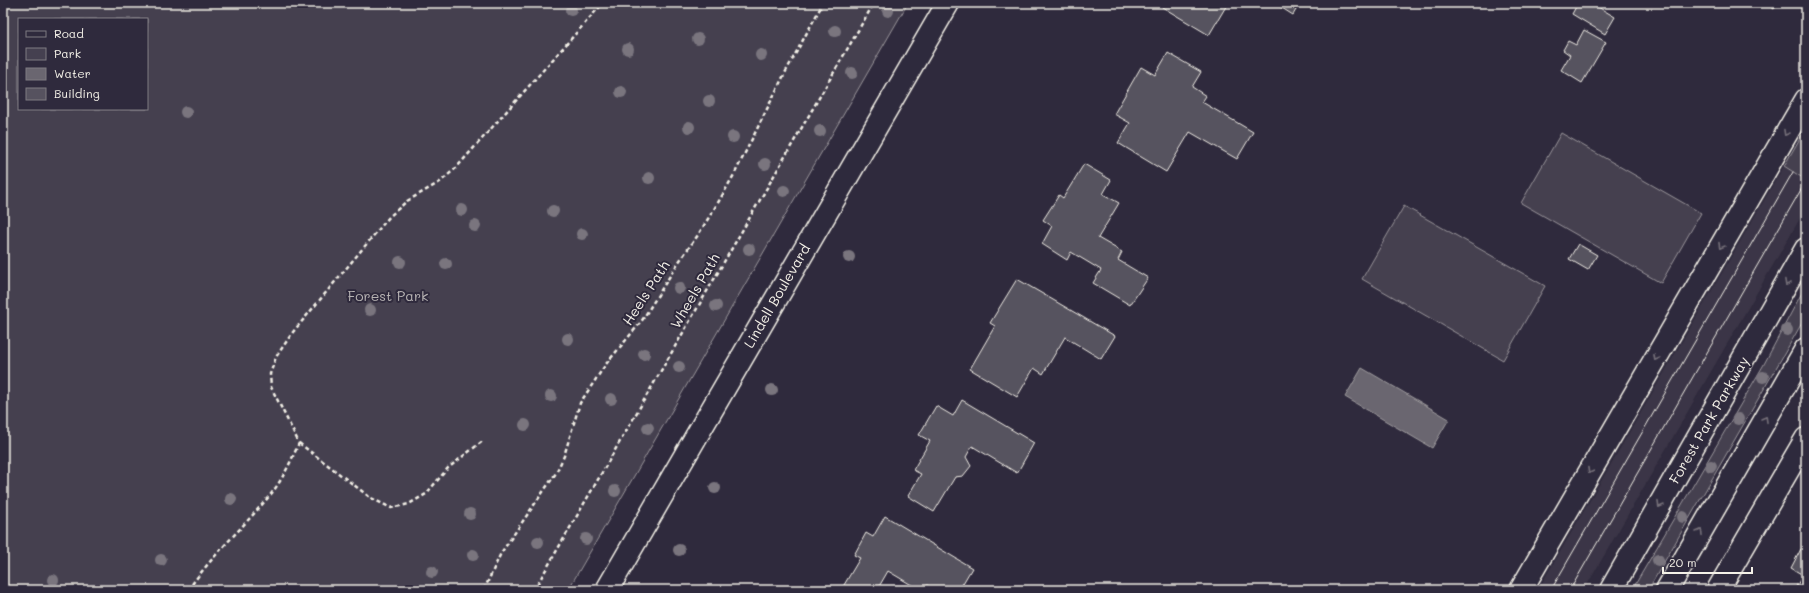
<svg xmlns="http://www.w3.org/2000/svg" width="1809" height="593" font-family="Mali,sans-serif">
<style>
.built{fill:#3b3647}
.green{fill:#454050;stroke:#9c989c;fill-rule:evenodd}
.water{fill:#6a6670;stroke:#a19ea0}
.building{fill:#56525f;stroke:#f4f1e8}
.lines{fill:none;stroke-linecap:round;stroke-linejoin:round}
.minor-casing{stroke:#f4f1e8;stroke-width:25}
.major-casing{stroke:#f4f1e8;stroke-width:25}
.path{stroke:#f4f1e8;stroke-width:2.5;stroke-dasharray:4 3;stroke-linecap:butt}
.minor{stroke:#2f2a3d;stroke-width:22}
.major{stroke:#2f2a3d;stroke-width:22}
.tram{stroke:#f4f1e8;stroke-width:1}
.tree{fill:#7a757e}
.oneway{stroke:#747079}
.labels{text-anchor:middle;stroke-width:4;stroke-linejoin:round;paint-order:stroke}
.street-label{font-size:14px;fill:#f4f1e8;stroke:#2f2a3d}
.park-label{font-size:14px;fill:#b7b3b3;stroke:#2f2a3d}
</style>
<rect width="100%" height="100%" fill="#2f2a3d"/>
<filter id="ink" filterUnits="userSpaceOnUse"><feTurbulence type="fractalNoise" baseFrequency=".025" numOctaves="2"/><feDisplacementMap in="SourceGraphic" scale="8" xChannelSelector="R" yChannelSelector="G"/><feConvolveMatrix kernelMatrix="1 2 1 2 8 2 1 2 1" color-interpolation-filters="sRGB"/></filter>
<g filter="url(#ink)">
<path class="built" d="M1784 166 1806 180V208L1584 590H1538Z"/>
<path class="green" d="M3 3H908L568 590H3ZM19 19H147V109H19Z
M1806 128V180L1784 166Z
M1561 133 1701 213 1661 283 1521 203Z
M1404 206 1545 286 1503 360 1362 279Z
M1806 285V316L1648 590H1632L1763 366Z"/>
<path class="water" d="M1362 368 1449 419 1432 448 1345 397Z"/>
<path class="building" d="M1164 3H1228L1209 35 1162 7Z
M1274 3H1300L1293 15Z
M1578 3H1600L1598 7 1615 17 1605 34 1572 14Z
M1765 3H1777L1774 9Z
M1584 30 1606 42 1582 83 1561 70 1570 55 1563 50 1568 41 1576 45Z
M1168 53 1201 72 1192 87 1206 96 1202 102 1253 132 1237 159 1190 132 1166 172 1118 143 1130 123 1114 114 1141 67 1155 75Z
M1084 164 1111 180 1103 194 1119 203 1098 238 1122 252 1118 260 1148 278 1130 305 1093 283 1101 270 1071 252 1067 260 1042 244 1052 226 1043 220 1059 195 1063 198Z
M1578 244 1597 255 1588 270 1569 259Z
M1017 279 1115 336 1101 359 1065 337 1043 374 1034 368 1017 397 970 369 995 326 990 323Z
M962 400 1034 443 1017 473 972 446 966 457 971 466 963 476 955 477 934 512 908 496 921 474 913 470 930 441 919 435 936 406 953 416Z
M885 516 972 568 959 590H935L927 585 924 590H920L888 571 877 590H841L860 558 854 555 866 533 873 537Z
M1801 549 1806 551V590H1794L1803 575 1791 568Z"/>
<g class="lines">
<defs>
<path id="minor" d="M1521 590 1806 100
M1718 590 1806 439"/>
<path id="major" d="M607 590 948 3
M1611 590 1806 249
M1667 590 1806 349"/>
</defs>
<use href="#minor" class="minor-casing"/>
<use href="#major" class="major-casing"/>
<path class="path" d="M299 443 371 498 391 508 409 504 426 494 448 468 484 440
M188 590C212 555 244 527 271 494 283 479 291 461 299 443L271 387 270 374 276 357 293 332 390 216 407 201 440 182 456 168 603 3
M484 590 501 553 556 473 564 456 580 403 606 364 641 322 678 263 698 235 719 201 735 173 784 75 823 3
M534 590 874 3"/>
<use href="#minor" class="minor"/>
<use href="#major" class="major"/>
<path class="tram" d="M1551 590 1793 172
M1570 590 1806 181"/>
</g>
<g class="tree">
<circle cx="571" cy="10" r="6"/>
<circle cx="888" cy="11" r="6"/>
<circle cx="835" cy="31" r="6"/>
<circle cx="698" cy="39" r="6"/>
<circle cx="628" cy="49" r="6"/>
<circle cx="761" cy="55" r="6"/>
<circle cx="852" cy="73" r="6"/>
<circle cx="621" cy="92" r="6"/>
<circle cx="709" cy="101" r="6"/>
<circle cx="186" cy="112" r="6"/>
<circle cx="689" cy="127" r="6"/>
<circle cx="820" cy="131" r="6"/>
<circle cx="733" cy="137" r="6"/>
<circle cx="765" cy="164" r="6"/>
<circle cx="649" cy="178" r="6"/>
<circle cx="784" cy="191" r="6"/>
<circle cx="462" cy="210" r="6"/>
<circle cx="553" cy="211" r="6"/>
<circle cx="475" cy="226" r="6"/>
<circle cx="582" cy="234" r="6"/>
<circle cx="749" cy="249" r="6"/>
<circle cx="849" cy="257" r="6"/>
<circle cx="400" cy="262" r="6"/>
<circle cx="446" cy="264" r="6"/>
<circle cx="679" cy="288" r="6"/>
<circle cx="716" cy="306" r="6"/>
<circle cx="370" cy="310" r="6"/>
<circle cx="1787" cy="330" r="6"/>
<circle cx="568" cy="339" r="6"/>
<circle cx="644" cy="354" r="6"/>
<circle cx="679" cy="367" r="6"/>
<circle cx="1763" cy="377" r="6"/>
<circle cx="772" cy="390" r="6"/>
<circle cx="551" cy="396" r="6"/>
<circle cx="611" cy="399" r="6"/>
<circle cx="1738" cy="419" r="6"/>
<circle cx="525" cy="425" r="6"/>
<circle cx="648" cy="428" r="6"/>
<circle cx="1711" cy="466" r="6"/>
<circle cx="715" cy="488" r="6"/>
<circle cx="615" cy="491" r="6"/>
<circle cx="231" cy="499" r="6"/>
<circle cx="470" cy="514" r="6"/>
<circle cx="1683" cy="517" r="6"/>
<circle cx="586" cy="539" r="6"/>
<circle cx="538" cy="542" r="6"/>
<circle cx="679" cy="550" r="6"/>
<circle cx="473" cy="555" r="6"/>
<circle cx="161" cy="560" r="6"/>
<circle cx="1658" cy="560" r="6"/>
<circle cx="432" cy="572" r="6"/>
<circle cx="53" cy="580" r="6"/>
</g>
<defs><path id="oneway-chevron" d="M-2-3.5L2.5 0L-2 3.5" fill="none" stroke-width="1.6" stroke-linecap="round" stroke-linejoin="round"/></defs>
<g class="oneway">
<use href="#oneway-chevron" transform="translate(1786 133) rotate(120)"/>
<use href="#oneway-chevron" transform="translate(1721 246) rotate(120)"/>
<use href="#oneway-chevron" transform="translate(1787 283) rotate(119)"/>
<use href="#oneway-chevron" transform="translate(1656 358) rotate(120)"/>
<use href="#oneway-chevron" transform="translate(1765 419) rotate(-60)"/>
<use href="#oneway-chevron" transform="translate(1590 471) rotate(120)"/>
<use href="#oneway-chevron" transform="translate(1660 505) rotate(120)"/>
<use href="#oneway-chevron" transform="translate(1700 532) rotate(-60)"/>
</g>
</g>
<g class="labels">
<g class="street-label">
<text transform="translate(695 291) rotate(-60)" y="5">Wheels Path</text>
<text transform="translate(646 293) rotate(-57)" y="5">Heels Path</text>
<text transform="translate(777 296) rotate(-60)" y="5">Lindell Boulevard</text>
<text transform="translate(1709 420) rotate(-60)" y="5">Forest Park Parkway</text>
</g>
<g class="park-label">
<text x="388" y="301">Forest Park</text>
</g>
</g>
<rect width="1809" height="593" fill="none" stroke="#2f2a3d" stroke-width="16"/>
<rect x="8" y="8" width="1793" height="577" fill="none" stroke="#f4f1e8" stroke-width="1.5" filter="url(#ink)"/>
<rect x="18" y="18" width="130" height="92" fill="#2f2a3d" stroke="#7e7a81"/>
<rect x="26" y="31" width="20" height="6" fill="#2f2a3d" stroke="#7e7a81"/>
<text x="54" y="38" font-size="12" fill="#f4f1e8">Road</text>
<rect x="26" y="48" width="20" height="12" fill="#454050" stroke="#7e7a81"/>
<text x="54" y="58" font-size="12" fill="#f4f1e8">Park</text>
<rect x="26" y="68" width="20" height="12" fill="#6a6670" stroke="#7e7a81"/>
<text x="54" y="78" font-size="12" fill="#f4f1e8">Water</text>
<rect x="26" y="88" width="20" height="12" fill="#56525f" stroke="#7e7a81"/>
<text x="54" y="98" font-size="12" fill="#f4f1e8">Building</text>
<path d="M1663 567v6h89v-6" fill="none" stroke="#f4f1e8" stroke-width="2"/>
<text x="1669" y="567" font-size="12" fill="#f4f1e8" stroke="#2f2a3d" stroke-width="3" paint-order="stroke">20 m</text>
</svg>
